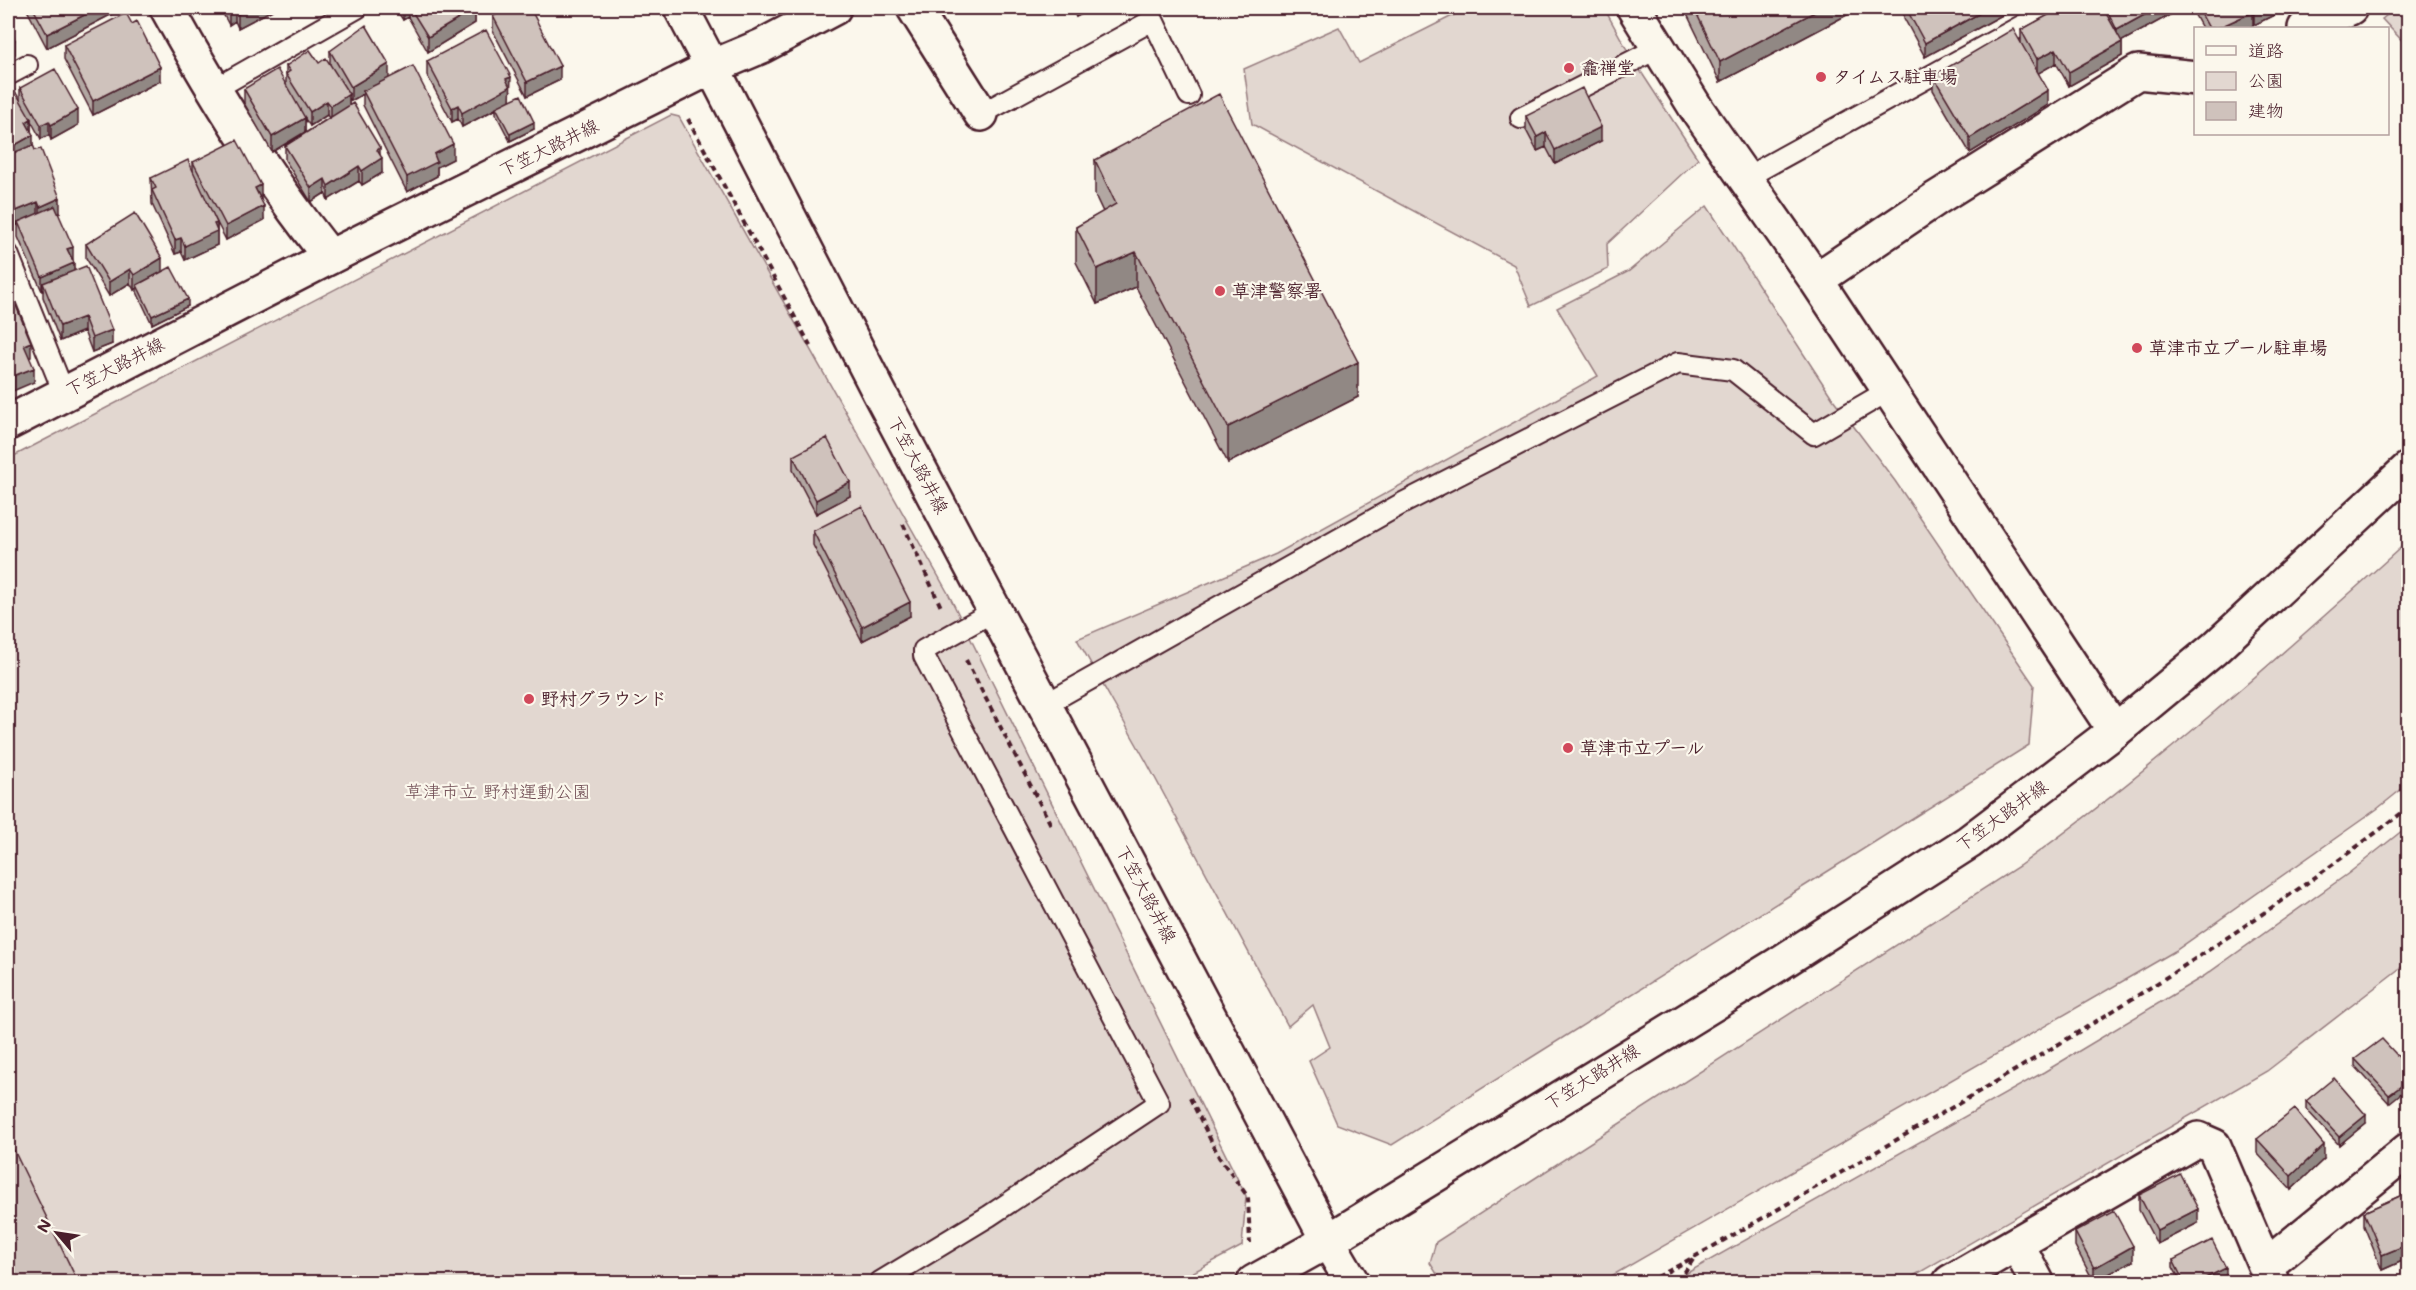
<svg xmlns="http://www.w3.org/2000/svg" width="2416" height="1290" font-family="Mali,'Klee One',sans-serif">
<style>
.green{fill:#e2d7d0;stroke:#967b7e;stroke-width:1.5}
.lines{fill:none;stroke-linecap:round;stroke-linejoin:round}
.service-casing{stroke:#4a1f2b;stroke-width:24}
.minor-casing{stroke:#4a1f2b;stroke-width:38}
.tertiary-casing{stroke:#4a1f2b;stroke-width:38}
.secondary-casing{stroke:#4a1f2b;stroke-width:38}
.path{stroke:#4a1f2b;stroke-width:4;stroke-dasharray:6 4.5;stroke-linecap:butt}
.service{stroke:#fbf7ec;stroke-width:20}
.minor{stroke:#fbf7ec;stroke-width:33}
.tertiary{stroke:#fbf7ec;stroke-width:33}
.secondary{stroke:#fbf7ec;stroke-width:33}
.wall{fill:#b2a7a2;stroke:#4a1f2b;stroke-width:1.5}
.shaded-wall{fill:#918884;stroke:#4a1f2b;stroke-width:1.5}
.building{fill:#cfc2bc;stroke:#4a1f2b;stroke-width:1.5}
.poi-dot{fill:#d1495b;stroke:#fbf7ec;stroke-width:2}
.labels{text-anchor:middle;stroke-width:4.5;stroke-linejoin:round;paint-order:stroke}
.poi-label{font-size:18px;font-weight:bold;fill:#4a1f2b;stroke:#fbf7ec;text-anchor:start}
.street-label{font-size:18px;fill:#4a1f2b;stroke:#fbf7ec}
.park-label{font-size:18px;fill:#704d54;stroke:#fbf7ec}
</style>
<rect width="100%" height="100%" fill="#fbf7ec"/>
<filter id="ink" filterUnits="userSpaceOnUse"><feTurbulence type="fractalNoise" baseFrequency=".0167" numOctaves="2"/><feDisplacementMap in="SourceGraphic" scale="12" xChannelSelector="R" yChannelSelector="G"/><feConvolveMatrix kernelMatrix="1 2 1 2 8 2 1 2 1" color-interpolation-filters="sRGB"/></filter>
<g filter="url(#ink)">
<path class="green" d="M1468 8H1604L1630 55 1698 159 1607 244 1608 269 1531 306 1514 265 1252 124 1244 69 1339 27 1359 63Z
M2396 8H2408V47L2382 19Z
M671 115 679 117 949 595 1246 1196 1242 1246 1175 1282H8V459Z
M1707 206 1833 399 1895 481 2034 685 2029 745 1392 1145 1337 1124 1309 1061 1330 1047 1313 1005 1288 1026 1146 761 1077 639 1276 554 1598 376 1557 308 1629 271Z
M2408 541V784L2377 809 2175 951 1601 1282H1442L1430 1263 1436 1242 2019 866C2157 767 2282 654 2408 541Z
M2408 826V962L2267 1071 1903 1282H1671L2044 1072 2204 976 2349 873Z"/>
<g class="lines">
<defs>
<path id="service" d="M8 75 27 65
M213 90 357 8
M981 114 1153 20 1189 95
M1521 118 1658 48
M1745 178 2054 8
M8 254 64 393
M1046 704 1403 503 1678 363 1733 370 1814 434 1888 391
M880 1282 989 1216 1159 1103 924 656V650L996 610"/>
<path id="minor" d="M167 8C215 95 267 179 330 257
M914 8 981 114
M1634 8 1696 108 1816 280 2115 731
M2305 28 2350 8
M712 67 762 46 834 8
M1816 280 1937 198 2138 72 2196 78
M2017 1244 2037 1282
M2266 1266 2408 1150
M1950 1282 2198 1139 2214 1146 2272 1282"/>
<path id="tertiary" d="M681 8 712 67
M1254 1282 1328 1241 1352 1282"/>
<path id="secondary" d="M8 423 330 257 712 67 879 392 1328 1241 1777 965 1969 842 2115 731 2214 649 2408 469"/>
</defs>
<use href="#service" class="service-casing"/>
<use href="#minor" class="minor-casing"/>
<use href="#tertiary" class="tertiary-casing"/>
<use href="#secondary" class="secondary-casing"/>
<path class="path" d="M688 119 811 347
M903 524 941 607
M966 660 1052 827
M1190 1098 1219 1157 1248 1197 1250 1243
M1648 1282C1738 1234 1826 1181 1915 1129 2084 1031 2254 928 2408 808
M1678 1282 1694 1258"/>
<use href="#service" class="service"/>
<use href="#minor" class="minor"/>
<use href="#tertiary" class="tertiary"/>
<use href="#secondary" class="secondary"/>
</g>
<path class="wall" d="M26 8H116V12L47 48Z
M220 8H276L238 28 235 21 229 25Z
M395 8H475V23L428 52 408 17 403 20Z
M1071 8H1093L1076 17Z
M1684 8H1860L1720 82Z
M1904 8H2015L1925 57 1904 18Z
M2061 8H2177V11L2122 41V56L2069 86 2056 63 2038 73 2048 105 1970 153 1933 90V76L2021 42V30Z
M2191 8H2288L2254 25 2253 22V27L2248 28H2202Z
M493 16 560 80 527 96 493 31Z
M64 45 160 81 93 115 64 59Z
M330 51 389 78 453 159 437 167V176L407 192 363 105V94L351 101 349 97V106L380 156 382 173 362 185 359 181 328 200 325 193 311 202 285 160V146L329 118 327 115 310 126 305 119V132L272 152 244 103V89L286 85V66L319 63 330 64Z
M427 61 511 91 510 92V100L534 129 510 141 496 114V109L462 127 458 119 452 122 427 75Z
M8 79 20 101V88L78 125 51 140 49 135 41 139 31 121V129L33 146 60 213 58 214 73 261 74 271 112 344 92 352 84 331 60 341 43 297V291H42L18 237V224L16 225 11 211 8 212Z
M1526 116 1601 141 1555 164 1546 147 1537 151 1526 130Z
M1095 160 1358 397 1228 463 1136 287 1097 304 1076 262V227L1103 212 1095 195Z
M193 162 261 200 264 220 226 240 212 213 217 223V245L185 260 181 252 175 254 152 204 151 178 193 172Z
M86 244 162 272 188 306 152 324 137 292V288L134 290 130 283 109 296 86 258Z
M793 456 850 496 816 514 793 470Z
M813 531 910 616 862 641 813 545Z
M2409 1014V1028L2405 1025V1017Z
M2355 1059 2409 1068 2389 1103 2355 1066Z
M2306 1101 2366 1123 2339 1145 2306 1109Z
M2257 1139 2324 1159 2291 1190 2257 1153Z
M2409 1192V1258L2382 1270 2364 1226V1212Z
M2139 1195 2198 1223 2157 1244 2139 1210Z
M2075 1232 2133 1261 2094 1282 2075 1246Z
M2173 1260 2226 1275 2211 1282H2181L2173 1267Z"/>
<path class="shaded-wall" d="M98 8H116V12L47 48V34Z
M235 8V21L229 25V10Z
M250 8H276L238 28V14Z
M403 8H408V17L403 20Z
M1076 8H1093L1076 17Z
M1822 8H1860L1720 82V62Z
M1989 8H2015L1925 57V43Z
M2157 8H2177V11L2117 44V30Z
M2261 8H2288L2254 25V11Z
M475 9V23L428 52V37Z
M2253 12V27L2248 28H2218Z
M15 40V54L8 58V44Z
M2122 42V56L2069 86V72Z
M2056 49V63L2037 74V59Z
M389 64V79L363 91V94L351 101V87Z
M560 66V80L527 96V82Z
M160 67V81L93 115V101Z
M511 77 510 101 462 127V113L506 79Z
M2048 90V105L1970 153V138Z
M349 94V109L331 120V106Z
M327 101V115L310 126V112Z
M458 105V119L452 122V108Z
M78 110V125L51 140V125Z
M305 118V132L272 152V137Z
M31 119V134L26 122Z
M49 121V135L41 139V125Z
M534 122V129L510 141V134Z
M1601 127V141L1555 164V150Z
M1546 132V147L1537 151V137Z
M33 135V149L8 163V149Z
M453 144V159L437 167V176L407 192V177L434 154Z
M380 148V159L382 158V173L362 185V171L377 150Z
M359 166V181L328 200V186Z
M325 179V193L311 202V188Z
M261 185V200L255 188Z
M11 197V211L8 212V198Z
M60 198V213L40 221V207Z
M38 202V216L18 222V224L16 225V211Z
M264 206V220L226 240V226Z
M217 223V245L185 260V246L214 224Z
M181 238V252L175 254V240Z
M73 247V261L67 249Z
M1136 252V287L1097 304V269Z
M162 258V272L137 285V288L134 290V275Z
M74 263V277L43 283V291H42V277Z
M130 269V283L109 296V282Z
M188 299V306L152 324V316Z
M84 317V331L60 341V326Z
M112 330V344L92 352V338Z
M31 342V357L24 360V345Z
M1358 362V397L1228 463V427Z
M34 368V382L8 393V378Z
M850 482V496L816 514V500Z
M910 602V616L862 641V627Z
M2409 1080V1087L2389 1103V1095Z
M2366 1115V1123L2339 1145V1137Z
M2324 1145V1159L2291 1190V1176Z
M2198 1209V1223L2157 1244V1230Z
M2409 1244V1258L2382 1270V1255Z
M2133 1246V1261L2094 1282V1268Z
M2226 1268V1275L2211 1282H2197Z"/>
<path class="building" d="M33 8H98L47 34Z
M235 8H250L238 14Z
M410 8H475V9L428 37Z
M509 8H530L560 66 527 82 493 16Z
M1694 8H1822L1720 62Z
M1906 8H1989L1925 43Z
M2061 8H2103L2122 42 2069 72 2056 49 2037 59 2021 30Z
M2106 8H2157L2117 30Z
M2198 8H2250L2253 12 2218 28H2209Z
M2252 8H2261L2254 11Z
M126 13 132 24 137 21 160 67 93 101 64 45Z
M8 25 15 40 8 44Z
M366 25 389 64 351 87 330 51Z
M2013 29 2048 90 1970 138 1933 76Z
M486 30 511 77 506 79 510 87 462 113 458 105 452 108 427 61Z
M310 50 319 63 326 58 349 94 331 106 327 101 310 112 286 74 290 71 286 66Z
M413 66 453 144 434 154 437 162 407 177 363 91Z
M55 69 78 110 51 125 49 121 41 125 20 88Z
M277 69 305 118 272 137 244 89Z
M8 79 31 119 26 122 33 135 8 149Z
M1582 88 1601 127 1555 150 1546 132 1537 137 1526 116Z
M1219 94 1358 362 1228 427 1136 252 1097 269 1076 227 1116 204 1095 160Z
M521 95 534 122 510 134 496 107Z
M353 103 380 148 377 150 382 158 362 171 359 166 328 186 325 179 311 188 285 146Z
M237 140 261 185 255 188 264 206 226 226 193 162Z
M33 145 35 150 41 149 60 198 40 207 38 202 16 211 11 197 8 198V155Z
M188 160 217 223 214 224 217 231 185 246 181 238 175 240 152 190 156 188 151 178Z
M55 206 73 247 67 249 74 263 42 277 18 222Z
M135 213 162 258 134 275 130 269 109 282 86 244Z
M86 266 112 330 92 338 84 317 60 326 43 283Z
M171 267 188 299 152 316 137 285Z
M16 306 31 342 24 345 34 368 8 378V309Z
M827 438 850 482 816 500 793 456Z
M862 506 910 602 862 627 813 531Z
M2382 1039 2409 1068V1080L2389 1095 2355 1059Z
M2334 1078 2366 1115 2339 1137 2306 1101Z
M2295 1109 2324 1145 2291 1176 2257 1139Z
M8 1138 78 1282H8Z
M2180 1174 2198 1209 2157 1230 2139 1195Z
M2409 1192V1244L2382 1255 2364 1212Z
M2114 1211 2133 1246 2094 1268 2075 1232Z
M2212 1240 2226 1268 2197 1282H2184L2173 1260Z
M1992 1277 1995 1282H1983Z
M2144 1278 2147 1282H2135Z"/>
</g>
<g class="poi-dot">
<circle cx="1569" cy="68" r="6"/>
<circle cx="1821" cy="77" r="6"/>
<circle cx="1220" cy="291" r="6"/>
<circle cx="2137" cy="348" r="6"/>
<circle cx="529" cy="699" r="6"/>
<circle cx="1568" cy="748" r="6"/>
</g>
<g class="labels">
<g class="poi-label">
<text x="1581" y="74">龕禅堂</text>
<text x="1833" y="83">タイムス駐車場</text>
<text x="1232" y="297">草津警察署</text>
<text x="2149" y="354">草津市立プール駐車場</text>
<text x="541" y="705">野村グラウンド</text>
<text x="1580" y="754">草津市立プール</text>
</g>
<g class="street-label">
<text transform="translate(549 148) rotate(-26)" y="6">下笠大路井線</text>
<text transform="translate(115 367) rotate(-27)" y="6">下笠大路井線</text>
<text transform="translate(918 465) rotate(62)" y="6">下笠大路井線</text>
<text transform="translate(2002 816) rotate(-36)" y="6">下笠大路井線</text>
<text transform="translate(1146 894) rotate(62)" y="6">下笠大路井線</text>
<text transform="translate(1592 1077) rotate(-32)" y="6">下笠大路井線</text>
</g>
<g class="park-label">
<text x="498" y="798">草津市立 野村運動公園</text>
</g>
</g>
<rect width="2416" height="1290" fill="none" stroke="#fbf7ec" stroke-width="30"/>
<rect x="15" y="15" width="2386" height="1260" fill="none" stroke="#4a1f2b" stroke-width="2" filter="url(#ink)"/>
<rect x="2194" y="27" width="195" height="108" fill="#fbf7ec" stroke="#b4a19f" stroke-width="1.5"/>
<rect x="2206" y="46" width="30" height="9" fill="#fbf7ec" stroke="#b4a19f" stroke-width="1.5"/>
<text x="2248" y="57" font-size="18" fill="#4a1f2b">道路</text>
<rect x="2206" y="72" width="30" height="18" fill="#e2d7d0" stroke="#b4a19f" stroke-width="1.5"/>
<text x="2248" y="87" font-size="18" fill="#4a1f2b">公園</text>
<rect x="2206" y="102" width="30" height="18" fill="#cfc2bc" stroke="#b4a19f" stroke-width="1.5"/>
<text x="2248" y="117" font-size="18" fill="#4a1f2b">建物</text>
<g transform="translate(57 1233) rotate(299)" stroke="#fbf7ec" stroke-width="4.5" paint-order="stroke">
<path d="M0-4.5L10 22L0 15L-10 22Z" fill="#4a1f2b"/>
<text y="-9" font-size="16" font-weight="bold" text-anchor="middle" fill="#4a1f2b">N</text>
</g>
</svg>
